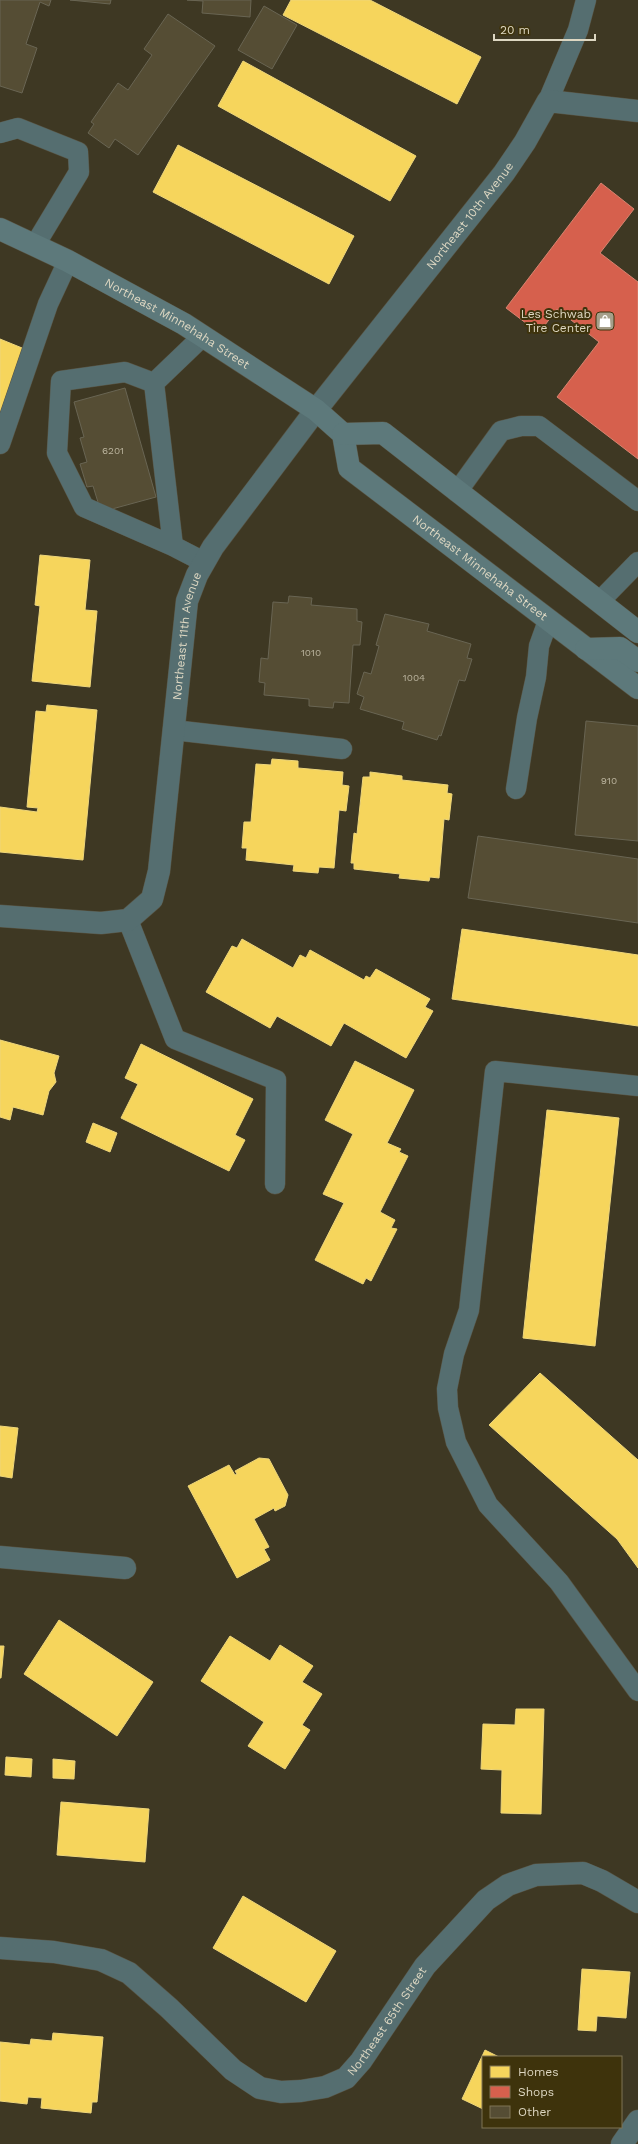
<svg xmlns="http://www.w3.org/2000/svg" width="638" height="2144" font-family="'Work Sans',sans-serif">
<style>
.homes{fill:#f6d55c;stroke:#eed67b}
.shops{fill:#d6604d;stroke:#d88470}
.building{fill:#554d34;stroke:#696553}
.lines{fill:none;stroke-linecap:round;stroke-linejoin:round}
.lane-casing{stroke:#585342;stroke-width:21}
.street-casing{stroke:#585342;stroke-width:23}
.secondary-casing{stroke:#585342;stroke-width:23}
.lane{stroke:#556e70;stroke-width:20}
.street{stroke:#556e70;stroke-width:22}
.secondary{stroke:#5d797b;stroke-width:22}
.labels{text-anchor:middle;stroke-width:4;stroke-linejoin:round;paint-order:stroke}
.number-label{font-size:10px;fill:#bbb49e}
.street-label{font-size:12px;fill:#ddd7c2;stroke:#3e330c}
.poi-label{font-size:12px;fill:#ddd7c2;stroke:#3e330c;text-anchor:end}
</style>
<rect width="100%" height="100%" fill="#3e3823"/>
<path class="homes" d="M291 0H370L481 57 457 104 283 15Z
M243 61 416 156 390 201 218 106Z
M178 145 354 236 329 284 153 192Z
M0 339 27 350 0 419Z
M40 555 90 560 85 610 97 611 90 687 32 681 40 606 35 605Z
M47 705 97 710 83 860 0 852V807L37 812 38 808 27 807 36 711 46 712Z
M272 759 298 761V768L343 772 342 785 349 786 346 811 339 810 334 868 319 867 318 873 293 871 294 865 246 860 247 848H242L244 822H251L256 764 271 765Z
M370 772 402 776V780L448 785 447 793 452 794 449 820 444 819 439 878 430 877 429 881 399 878 400 874 354 869V863H351L354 833 357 834 363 777H370Z
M462 929 638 955V1026L452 999Z
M242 939 293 968 300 955 306 958 310 950 364 980 366 976 370 978 376 969 430 999 425 1007 433 1011 406 1058 344 1023 331 1046 277 1016 270 1028 206 992 232 946 237 948Z
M0 1040 59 1056 54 1073 56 1082 49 1091 43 1115 13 1107 10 1120 0 1117Z
M141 1044 253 1099 235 1135 245 1140 229 1171 121 1118 138 1084 125 1078Z
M355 1061 414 1090 387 1143 401 1149 399 1152 408 1156 380 1212 395 1220 391 1228 397 1229 371 1281 366 1278 363 1284 315 1260 344 1203 323 1194 353 1134 325 1120Z
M547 1110 619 1118 595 1346 523 1338Z
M93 1123 117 1133 110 1152 86 1142Z
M540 1373 638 1460V1568L617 1539 489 1425Z
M0 1426 18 1428 12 1478 0 1476Z
M259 1458 269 1459 288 1495 285 1506 275 1511 274 1508 254 1519 269 1547 264 1549 270 1560 237 1578 188 1486 229 1465 235 1475 237 1474 235 1471Z
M59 1620 153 1682 117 1736 24 1674Z
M230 1636 270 1661 280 1645 313 1666 302 1682 322 1694 302 1725 310 1730 285 1769 248 1746 264 1722 201 1681Z
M0 1646H4L1 1678H0Z
M516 1709H544L541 1814 501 1813 502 1770 481 1769 483 1724 515 1725Z
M6 1757 32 1759 31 1777 5 1775Z
M53 1759 75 1761 74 1779 53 1778Z
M61 1802 149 1809 145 1862 57 1855Z
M243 1896 336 1951 306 2002 213 1948Z
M582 1969 630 1972 626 2018 597 2016 596 2031 578 2030Z
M53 2033 103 2037 97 2102H92L91 2113 41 2108 42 2098 28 2097 27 2104 0 2101V2042L30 2045 31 2039 52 2041Z
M485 2050 499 2057H483V2109L462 2099Z"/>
<path class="shops" d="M601 183 634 209 600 253 638 282V459L557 397 599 342 557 309 539 333 506 308Z"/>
<path class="building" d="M0 0H51L49 6 40 2 26 44 37 48 22 93 0 86Z
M70 0H111L110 4Z
M187 0H251L250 17 202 13 203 1Z
M264 6 297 25 272 69 238 50Z
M168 14 215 46 138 155 115 139 109 148 88 133 94 124 91 122 118 83 128 90 152 55 144 49Z
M125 388 156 497 101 512 93 486 87 487 80 464 87 462 80 438 84 437 74 402Z
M289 596 312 598 311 605 357 609V621L362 622 360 645H353L349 703 334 702 333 708 309 706V699L264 695 265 683 259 682 261 658 268 659 273 602 288 603Z
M385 614 429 624 427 631 471 644 467 658 472 659 465 681 459 680 441 736 439 735 437 740 402 729 404 722 360 709 364 697 357 694 364 672 371 674 379 646 376 645Z
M586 721 638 726V841L575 835Z
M478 836 638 859V923L468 898Z"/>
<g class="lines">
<defs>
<path id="lane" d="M548 101 578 30 586 0
M0 133 18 128 78 152 79 172 35 245
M154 383 125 372 61 381 57 453 84 507 173 546 204 562
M154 383 173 546
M154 383 203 336
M0 444 48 304 68 261
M457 492 501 431 521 426H539L638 501
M599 602 638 562
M173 730 342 749
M516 789 527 718 536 677 539 646 548 621
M128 920 175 1039 276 1080 275 1184
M638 1086 495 1071 469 1310 454 1354 447 1389 448 1408 456 1442 488 1505 559 1582 638 1691"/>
<g id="street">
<path id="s1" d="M0 916 101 923 128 920 152 899 159 871 187 601 197 575 213 547 316 410 504 173 525 142 548 101 638 111"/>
<path d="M0 1557 125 1568"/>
<path id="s2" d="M0 1948 54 1952 101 1960 129 1973 169 2008 233 2070 260 2088 281 2092 301 2091 325 2087 346 2078 361 2061 425 1966 486 1900 508 1885 536 1875 583 1873 602 1881 638 1902"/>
<path d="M622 2144 638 2121"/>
</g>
<g id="secondary">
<path id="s3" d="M0 229 68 261 184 324 316 410 343 434 349 468 638 688"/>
<path d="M343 434 383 433 638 632"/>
<path d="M586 649 620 648 638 661"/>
</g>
</defs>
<use href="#lane" class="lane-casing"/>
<use href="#street" class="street-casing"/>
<use href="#secondary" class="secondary-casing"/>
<use href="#lane" class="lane"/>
<use href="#street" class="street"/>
<use href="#secondary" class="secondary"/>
</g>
<defs>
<symbol id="shop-square" viewBox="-11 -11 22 22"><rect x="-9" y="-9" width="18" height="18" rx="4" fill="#a59f8a" stroke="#3e330c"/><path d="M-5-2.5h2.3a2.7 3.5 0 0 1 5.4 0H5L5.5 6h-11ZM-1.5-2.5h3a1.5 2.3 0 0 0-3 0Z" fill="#fff"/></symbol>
</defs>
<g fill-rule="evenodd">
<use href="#shop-square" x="594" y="310" width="22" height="22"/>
</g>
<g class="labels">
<g class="number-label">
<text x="113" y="454">6201</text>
<text x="311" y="656">1010</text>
<text x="414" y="681">1004</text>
<text x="609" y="784">910</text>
</g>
<g class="street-label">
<text dy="4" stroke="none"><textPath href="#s1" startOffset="940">Northeast 10th Avenue</textPath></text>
<text dy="4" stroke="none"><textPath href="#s3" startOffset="201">Northeast Minnehaha Street</textPath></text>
<text dy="4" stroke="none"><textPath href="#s3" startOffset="600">Northeast Minnehaha Street</textPath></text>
<text dy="4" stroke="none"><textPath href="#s1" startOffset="426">Northeast 11th Avenue</textPath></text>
<text dy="4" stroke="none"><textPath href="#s2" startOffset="466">Northeast 65th Street</textPath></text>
</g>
<g class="poi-label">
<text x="591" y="318">Les Schwab<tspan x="591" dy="14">Tire Center</tspan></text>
</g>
</g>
<rect x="482" y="2056" width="140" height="72" fill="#3e330c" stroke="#7e7555"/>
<rect x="490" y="2066" width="20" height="12" fill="#f6d55c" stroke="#7e7555"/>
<text x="518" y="2076" font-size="12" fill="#ddd7c2">Homes</text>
<rect x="490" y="2086" width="20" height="12" fill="#d6604d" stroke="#7e7555"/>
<text x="518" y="2096" font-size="12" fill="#ddd7c2">Shops</text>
<rect x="490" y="2106" width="20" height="12" fill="#554d34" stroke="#7e7555"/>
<text x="518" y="2116" font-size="12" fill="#ddd7c2">Other</text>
<path d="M494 34v6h101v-6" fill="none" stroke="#ddd7c2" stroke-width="2"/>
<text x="500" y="34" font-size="12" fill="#ddd7c2" stroke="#3e330c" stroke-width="3" paint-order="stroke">20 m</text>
</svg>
